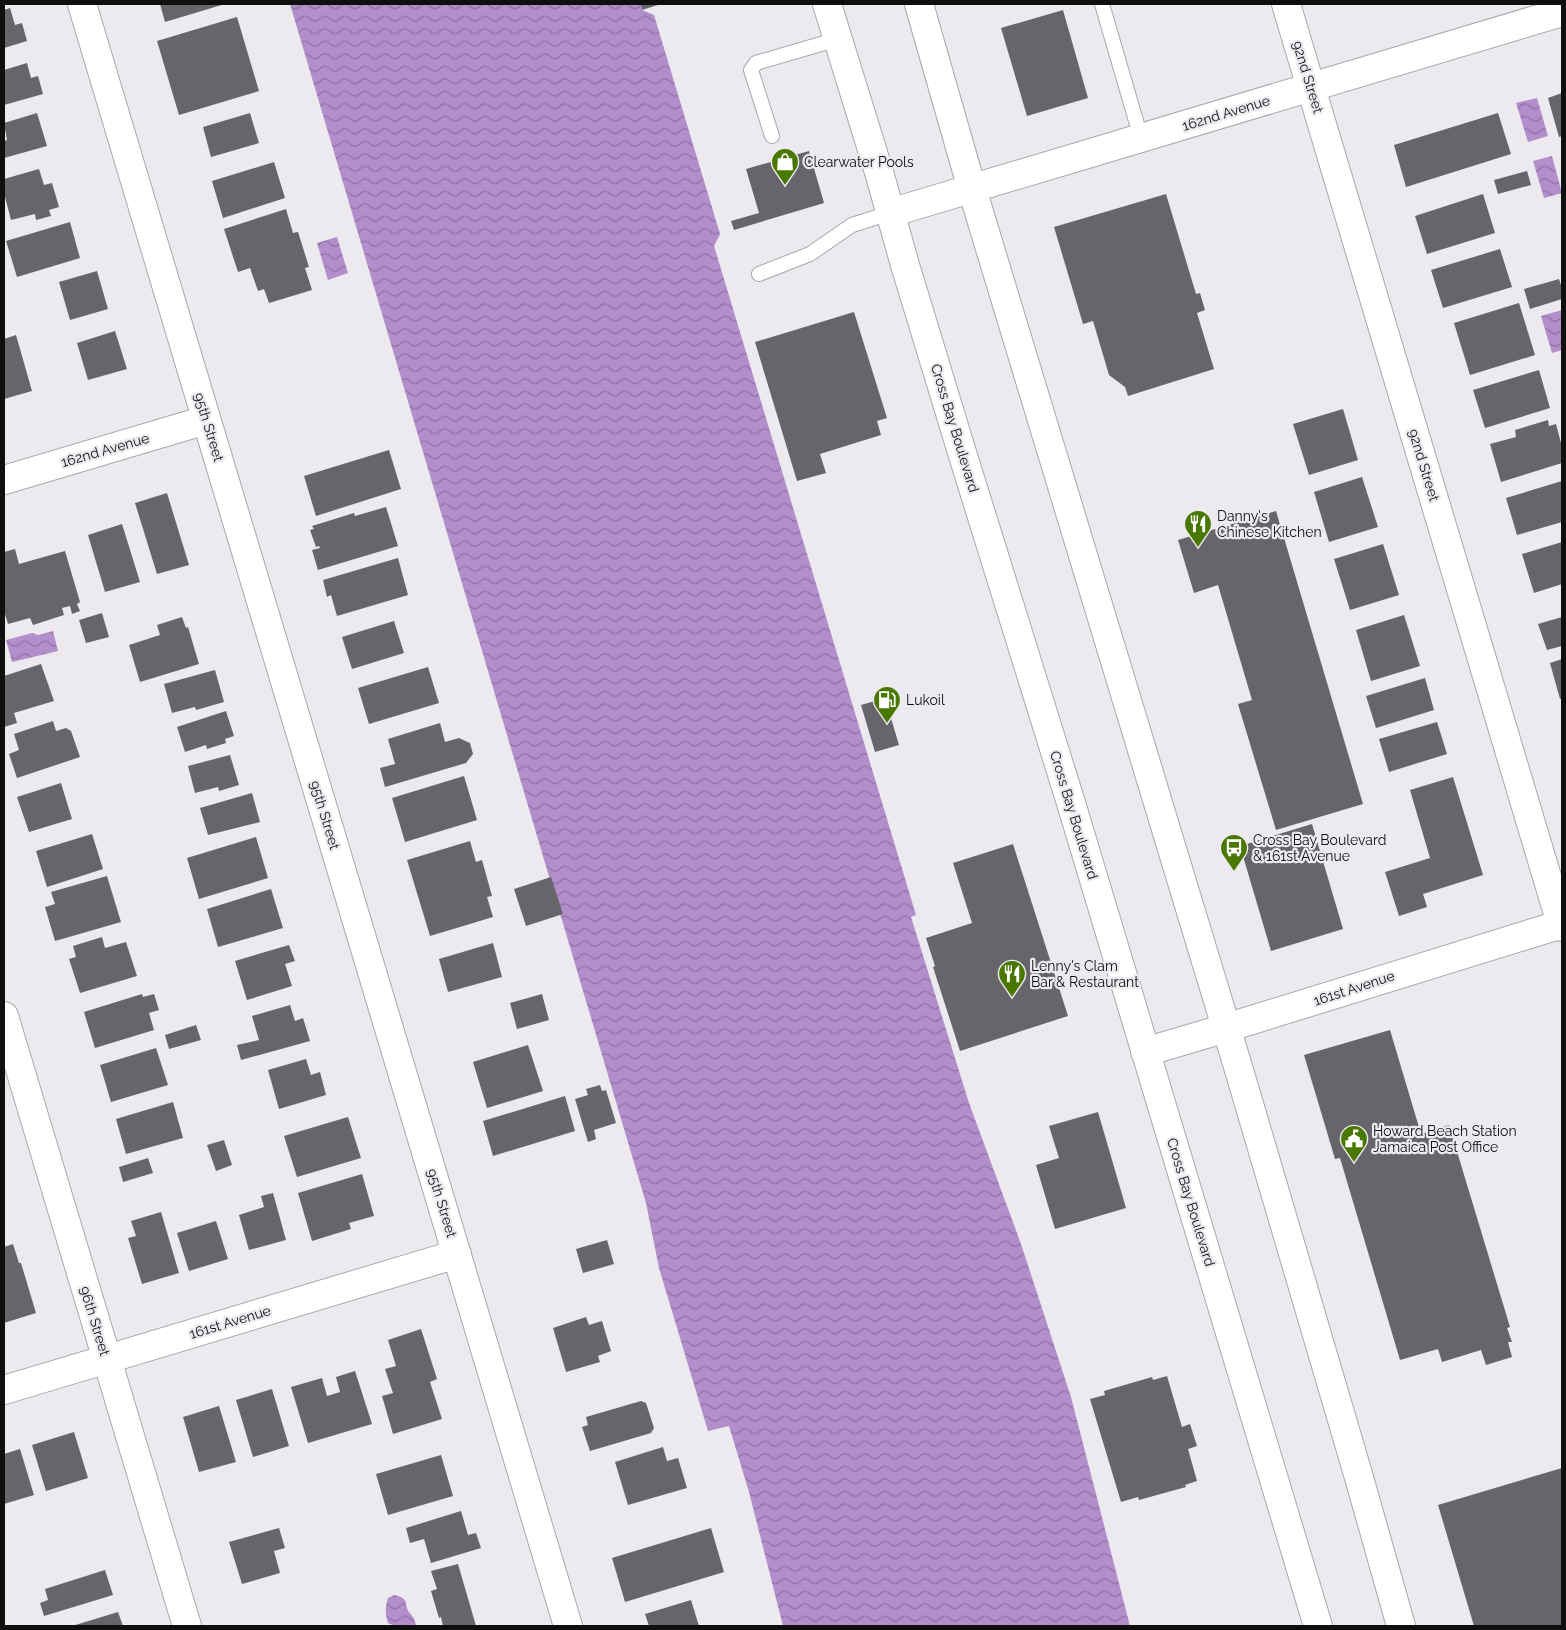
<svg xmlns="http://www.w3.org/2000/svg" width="1566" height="1630" font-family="Raleway,sans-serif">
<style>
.water{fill:url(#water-waves)}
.building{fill:#67656a}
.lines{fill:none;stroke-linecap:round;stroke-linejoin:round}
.service-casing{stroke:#aaa7ac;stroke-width:16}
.minor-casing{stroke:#aaa7ac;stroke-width:30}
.primary-casing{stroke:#aaa7ac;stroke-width:30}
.service{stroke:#fff;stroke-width:14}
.minor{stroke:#fff;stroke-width:28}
.primary{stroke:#fff;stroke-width:28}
.labels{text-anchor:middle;stroke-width:4.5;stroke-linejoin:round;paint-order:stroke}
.street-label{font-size:14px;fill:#100f10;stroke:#ece9ef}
.poi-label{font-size:14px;fill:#100f10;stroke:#ece9ef;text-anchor:start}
</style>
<defs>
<pattern id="water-waves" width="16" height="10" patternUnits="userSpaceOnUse" patternTransform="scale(1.25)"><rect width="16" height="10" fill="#b28ecb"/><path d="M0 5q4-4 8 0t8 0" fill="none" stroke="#8f72a3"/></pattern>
</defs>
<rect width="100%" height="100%" fill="#ece9ef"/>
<path class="water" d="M290 4H641L642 10 654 15 720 234 714 246 916 915 911 917 969 1103 1021 1244 1071 1397 1130 1626H783L749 1492 729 1426 708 1431 659 1268 646 1203Z
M1537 98 1548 136 1528 142 1516 103Z
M1552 156 1562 193 1544 198 1533 161Z
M337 237 348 273 328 280 317 243Z
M1562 310V350L1552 353 1541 316Z
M53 631 58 651 12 662 6 640 32 633 38 635Z
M394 1595C411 1599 403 1603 409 1612 413 1617 415 1619 416 1626H395L388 1623C385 1614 385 1607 388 1598Z"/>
<path class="building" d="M160 4H225L165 22Z
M641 4H661L642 10Z
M10 8 15 25 22 23 27 41 4 48V10Z
M1063 10 1088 98 1027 116 1001 28Z
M237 17 259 91 179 115 157 41Z
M27 63 31 78 38 76 43 94 4 105V70Z
M1562 93V136L1559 137 1548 98Z
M37 113 47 146 4 158V141L7 140 4 123Z
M250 113 259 143 211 157 203 127Z
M1498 113 1511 154 1406 187 1394 145Z
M809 151 824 203 734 230 731 221 759 213 746 169Z
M274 162 285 198 223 218 212 181Z
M39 169 44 185 52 183 59 207 49 210 51 216 36 220 35 214 11 220 4 193V179Z
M1527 171 1531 185 1498 194 1494 180Z
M1166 194 1196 294 1200 293 1205 310 1197 313 1214 369 1128 396 1125 387 1109 375 1093 321 1083 324 1054 227Z
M1483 194 1495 233 1427 254 1415 216Z
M286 209 293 233 298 232 309 267 305 268 312 290 269 303 264 289 258 291 250 268 238 272 224 229Z
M70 222 80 258 17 277 6 241Z
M1500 249 1512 287 1443 308 1431 270Z
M97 271 108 309 70 320 59 282Z
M1559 279 1562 288V299L1530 309 1524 289Z
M1519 303 1535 355 1470 375 1454 323Z
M854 312 887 418 877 421 881 435 820 454 826 473 797 481 755 342Z
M115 331 127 369 88 380 77 343Z
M16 335 32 391 4 399V339Z
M1539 370 1550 408 1485 428 1473 390Z
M1343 409 1358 460 1309 475 1293 424Z
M1548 420 1549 426 1556 424 1562 447V463L1501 482 1490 444 1516 437 1515 430Z
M389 450 401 489 316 516 304 476Z
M1362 477 1378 527 1329 542 1314 492Z
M1562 481V522L1517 535 1506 498Z
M167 493 189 565 157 574 135 503Z
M386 507 398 546 318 570 312 550 320 548 319 546 316 547 310 530 314 529 312 526 354 513 355 516Z
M1276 511 1363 804 1276 830 1238 704 1252 700 1218 585 1194 593 1178 540Z
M122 524 140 582 105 592 88 535Z
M1562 542V584L1534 593 1522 554Z
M1383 544 1399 595 1350 610 1334 559Z
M15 549 19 564 65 551 80 602 77 604 80 611 72 614 70 606 62 608 64 615 33 625 30 618 8 624 4 611V552Z
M398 558 408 595 337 616 331 595 327 597 323 580Z
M102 613 109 637 86 643 79 620Z
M1404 615 1420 666 1371 681 1356 630Z
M182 617 186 628 188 627 199 664 140 682 129 645 160 635 157 625Z
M1562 617V646L1547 650 1538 624Z
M394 621 404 653 352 669 342 637Z
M1562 659V698L1560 699 1550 663Z
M41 664 54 701 14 713 17 723 4 727V676Z
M428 667 439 703 369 724 358 688Z
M215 670 224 702 196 710 195 707 172 713 164 684Z
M1425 678 1434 710 1376 728 1366 696Z
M885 698 899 745 875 752 861 705Z
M226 711 234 736 225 739 226 743 207 749 206 745 185 752 177 727Z
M53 721 56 731 66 728 71 731 80 757 17 778 9 754 19 750 14 734Z
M1437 722 1447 754 1389 772 1379 739Z
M440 723 445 742 459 738 470 743 473 754 466 763 385 787 380 768 395 764 388 739Z
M230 755 239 785 219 791 218 787 195 793 188 766Z
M464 776 477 820 405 842 392 798Z
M1453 777 1483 875 1423 894 1427 907 1399 916 1385 872 1430 858 1410 790Z
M61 783 72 819 29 832 17 797Z
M252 793 260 822 208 835 200 808Z
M1312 824 1343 929 1271 951 1240 846Z
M92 834 103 869 47 887 36 851Z
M256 837 268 878 199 899 187 858Z
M470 841 476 862 482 860 492 896 487 897 493 917 430 936 407 860Z
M1013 844 1068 1016 960 1051 933 967 935 966 926 938 972 923 953 863Z
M107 876 121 922 55 941 45 907 55 904 51 892Z
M551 877 563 914 526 926 514 889Z
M271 889 283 928 218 947 207 909Z
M102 937 105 948 126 942 137 976 80 993 69 959 76 957 73 946Z
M493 943 502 977 448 992 439 959Z
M289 945 295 961 285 964 292 986 247 1000 235 961Z
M142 994 143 997 154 994 159 1010 149 1013 154 1030 95 1048 84 1012Z
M542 994 549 1020 517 1029 510 1003Z
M290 1005 295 1021 303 1018 310 1041 241 1060 237 1045 259 1040 252 1016Z
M196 1025 201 1040 169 1049 165 1035Z
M1390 1030 1421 1134 1449 1125 1510 1327 1507 1328 1512 1342H1508L1512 1357 1486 1365 1481 1350 1442 1362 1438 1349 1400 1360 1340 1158 1335 1159 1304 1055Z
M528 1045 543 1091 487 1108 473 1062Z
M156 1048 168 1085 111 1102 100 1065Z
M306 1059 311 1075 320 1072 326 1095 279 1109 268 1070Z
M600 1085 602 1091 606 1090 616 1123 594 1130 596 1139 588 1142 575 1099 588 1095 586 1089Z
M565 1096 575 1131 493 1156 483 1121Z
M173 1102 183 1138 126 1154 116 1119Z
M1098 1112 1126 1208 1055 1229 1036 1165 1059 1158 1049 1126Z
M348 1117 361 1158 297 1177 284 1136Z
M224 1140 232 1165 216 1171 207 1145Z
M148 1158 153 1173 123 1182 119 1167Z
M362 1174 374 1216 349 1223 351 1229 312 1241 298 1193Z
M273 1193 286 1240 249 1250 239 1215 264 1207 261 1196Z
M161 1212 179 1273 142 1284 128 1238 136 1236 131 1221Z
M216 1221 228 1259 189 1271 177 1233Z
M607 1240 614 1264 583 1273 576 1249Z
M13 1244 19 1263H21L36 1313 4 1323V1247Z
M586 1317 589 1325 602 1321 611 1351 598 1356 600 1362 566 1372 553 1328Z
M421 1329 437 1379 430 1382 442 1419 393 1434 382 1396 393 1393 385 1369 396 1366 388 1340Z
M355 1371 372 1424 308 1443 291 1387 322 1378 327 1396 340 1392 336 1377Z
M1167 1376 1182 1427 1190 1424 1197 1446 1188 1449 1197 1481 1185 1485 1186 1487 1139 1500 1138 1497 1121 1502 1090 1399 1105 1395 1104 1391 1152 1377 1153 1380Z
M272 1389 289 1446 253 1457 236 1400Z
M641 1401 646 1403 654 1428 651 1433 590 1451 582 1427 588 1425 586 1417Z
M219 1406 236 1462 199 1472 183 1417Z
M74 1432 88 1478 46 1491 32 1445Z
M663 1447 667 1461 678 1458 687 1488 628 1505 615 1462Z
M20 1449 34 1495 4 1504V1454Z
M441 1455 453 1496 388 1515 376 1474Z
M1562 1468V1626H1474L1438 1505Z
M461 1511 468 1535 476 1533 481 1548 431 1563 424 1539 410 1543 406 1528Z
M279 1528 285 1548 274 1551 280 1573 242 1584 229 1542Z
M711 1528 724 1572 625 1602 612 1558Z
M458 1564 476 1626H443L441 1617 439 1618 431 1591 437 1589 431 1571Z
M105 1570 113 1595 44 1616 40 1603 48 1600 45 1589Z
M691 1600 699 1626H649L645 1614Z
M118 1612 123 1626H72Z"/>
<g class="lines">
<defs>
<path id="service" d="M1102 4 1141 138
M772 136 751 70 756 63 838 39
M759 274 810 254 852 225 890 213"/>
<path id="minor" d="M82 4 568 1626
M1286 4 1562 927
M890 213 1562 12
M4 480 206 420
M4 1016 187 1626
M1145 1052 1226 1028 1562 924
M4 1390 457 1254"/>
<path id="primary" d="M827 4 879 172 905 265 964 459 1071 803 1318 1626
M919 4 972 189 1239 1070 1358 1474 1401 1626"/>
</defs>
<use href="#service" class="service-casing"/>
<use href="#minor" class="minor-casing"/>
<use href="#primary" class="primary-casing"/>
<use href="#service" class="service"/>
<use href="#minor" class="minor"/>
<use href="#primary" class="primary"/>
</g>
<defs>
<symbol id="shop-pin" viewBox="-11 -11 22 30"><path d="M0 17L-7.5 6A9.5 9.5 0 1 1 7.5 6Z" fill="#487800" stroke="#ece9ef"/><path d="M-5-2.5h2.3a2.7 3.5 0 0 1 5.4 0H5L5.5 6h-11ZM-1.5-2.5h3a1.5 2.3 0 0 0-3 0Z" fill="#fff"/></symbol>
<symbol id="restaurant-pin" viewBox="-11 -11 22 30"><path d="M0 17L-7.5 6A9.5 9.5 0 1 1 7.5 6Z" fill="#487800" stroke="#ece9ef"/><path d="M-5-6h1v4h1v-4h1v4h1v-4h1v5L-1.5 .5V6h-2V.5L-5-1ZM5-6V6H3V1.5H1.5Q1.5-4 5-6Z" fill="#fff"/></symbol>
<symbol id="fuel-pin" viewBox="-11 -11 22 30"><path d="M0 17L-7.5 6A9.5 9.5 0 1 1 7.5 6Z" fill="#487800" stroke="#ece9ef"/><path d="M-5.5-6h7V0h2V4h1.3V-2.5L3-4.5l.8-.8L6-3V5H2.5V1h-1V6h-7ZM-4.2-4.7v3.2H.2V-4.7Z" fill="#fff"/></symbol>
<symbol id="bus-pin" viewBox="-11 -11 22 30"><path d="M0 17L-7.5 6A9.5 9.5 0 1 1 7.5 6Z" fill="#487800" stroke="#ece9ef"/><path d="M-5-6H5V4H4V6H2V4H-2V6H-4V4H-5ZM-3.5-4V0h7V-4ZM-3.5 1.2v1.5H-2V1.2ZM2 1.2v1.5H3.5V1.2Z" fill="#fff"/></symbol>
<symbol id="civic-pin" viewBox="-11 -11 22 30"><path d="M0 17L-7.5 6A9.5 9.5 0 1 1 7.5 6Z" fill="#487800" stroke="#ece9ef"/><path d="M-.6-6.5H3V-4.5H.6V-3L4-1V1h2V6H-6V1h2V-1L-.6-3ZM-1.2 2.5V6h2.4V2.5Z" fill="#fff"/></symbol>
</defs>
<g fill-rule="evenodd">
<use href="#shop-pin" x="769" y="146" width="32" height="43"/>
<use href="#restaurant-pin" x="1182" y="508" width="32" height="43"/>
<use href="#fuel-pin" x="871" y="684" width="32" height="43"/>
<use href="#bus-pin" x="1218" y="832" width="32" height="43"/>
<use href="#restaurant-pin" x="996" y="958" width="32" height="43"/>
<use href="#civic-pin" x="1338" y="1123" width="32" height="43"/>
</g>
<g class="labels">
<g class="street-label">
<text transform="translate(1308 77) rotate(73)" y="5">92nd Street</text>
<text transform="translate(1226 113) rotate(-17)" y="5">162nd Avenue</text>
<text transform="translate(209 427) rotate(73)" y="5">95th Street</text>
<text transform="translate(955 428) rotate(73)" y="5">Cross Bay Boulevard</text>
<text transform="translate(105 450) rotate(-16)" y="5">162nd Avenue</text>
<text transform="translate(1424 465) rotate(73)" y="5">92nd Street</text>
<text transform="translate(325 815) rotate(73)" y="5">95th Street</text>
<text transform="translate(1074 815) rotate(73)" y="5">Cross Bay Boulevard</text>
<text transform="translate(1354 988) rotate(-18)" y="5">161st Avenue</text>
<text transform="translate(1191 1202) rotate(73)" y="5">Cross Bay Boulevard</text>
<text transform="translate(442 1203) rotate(73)" y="5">95th Street</text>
<text transform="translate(95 1321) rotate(73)" y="5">96th Street</text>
<text transform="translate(230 1322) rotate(-17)" y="5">161st Avenue</text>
</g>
<g class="poi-label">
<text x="804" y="167">Clearwater Pools</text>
<text x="1217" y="521">Danny's<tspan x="1217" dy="16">Chinese Kitchen</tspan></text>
<text x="906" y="705">Lukoil</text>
<text x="1253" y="845">Cross Bay Boulevard<tspan x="1253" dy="16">&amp; 161st Avenue</tspan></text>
<text x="1031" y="971">Lenny's Clam<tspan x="1031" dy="16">Bar &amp; Restaurant</tspan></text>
<text x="1373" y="1136">Howard Beach Station<tspan x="1373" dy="16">Jamaica Post Office</tspan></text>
</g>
</g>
<rect width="1566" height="1630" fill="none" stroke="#100f10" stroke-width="10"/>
</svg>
